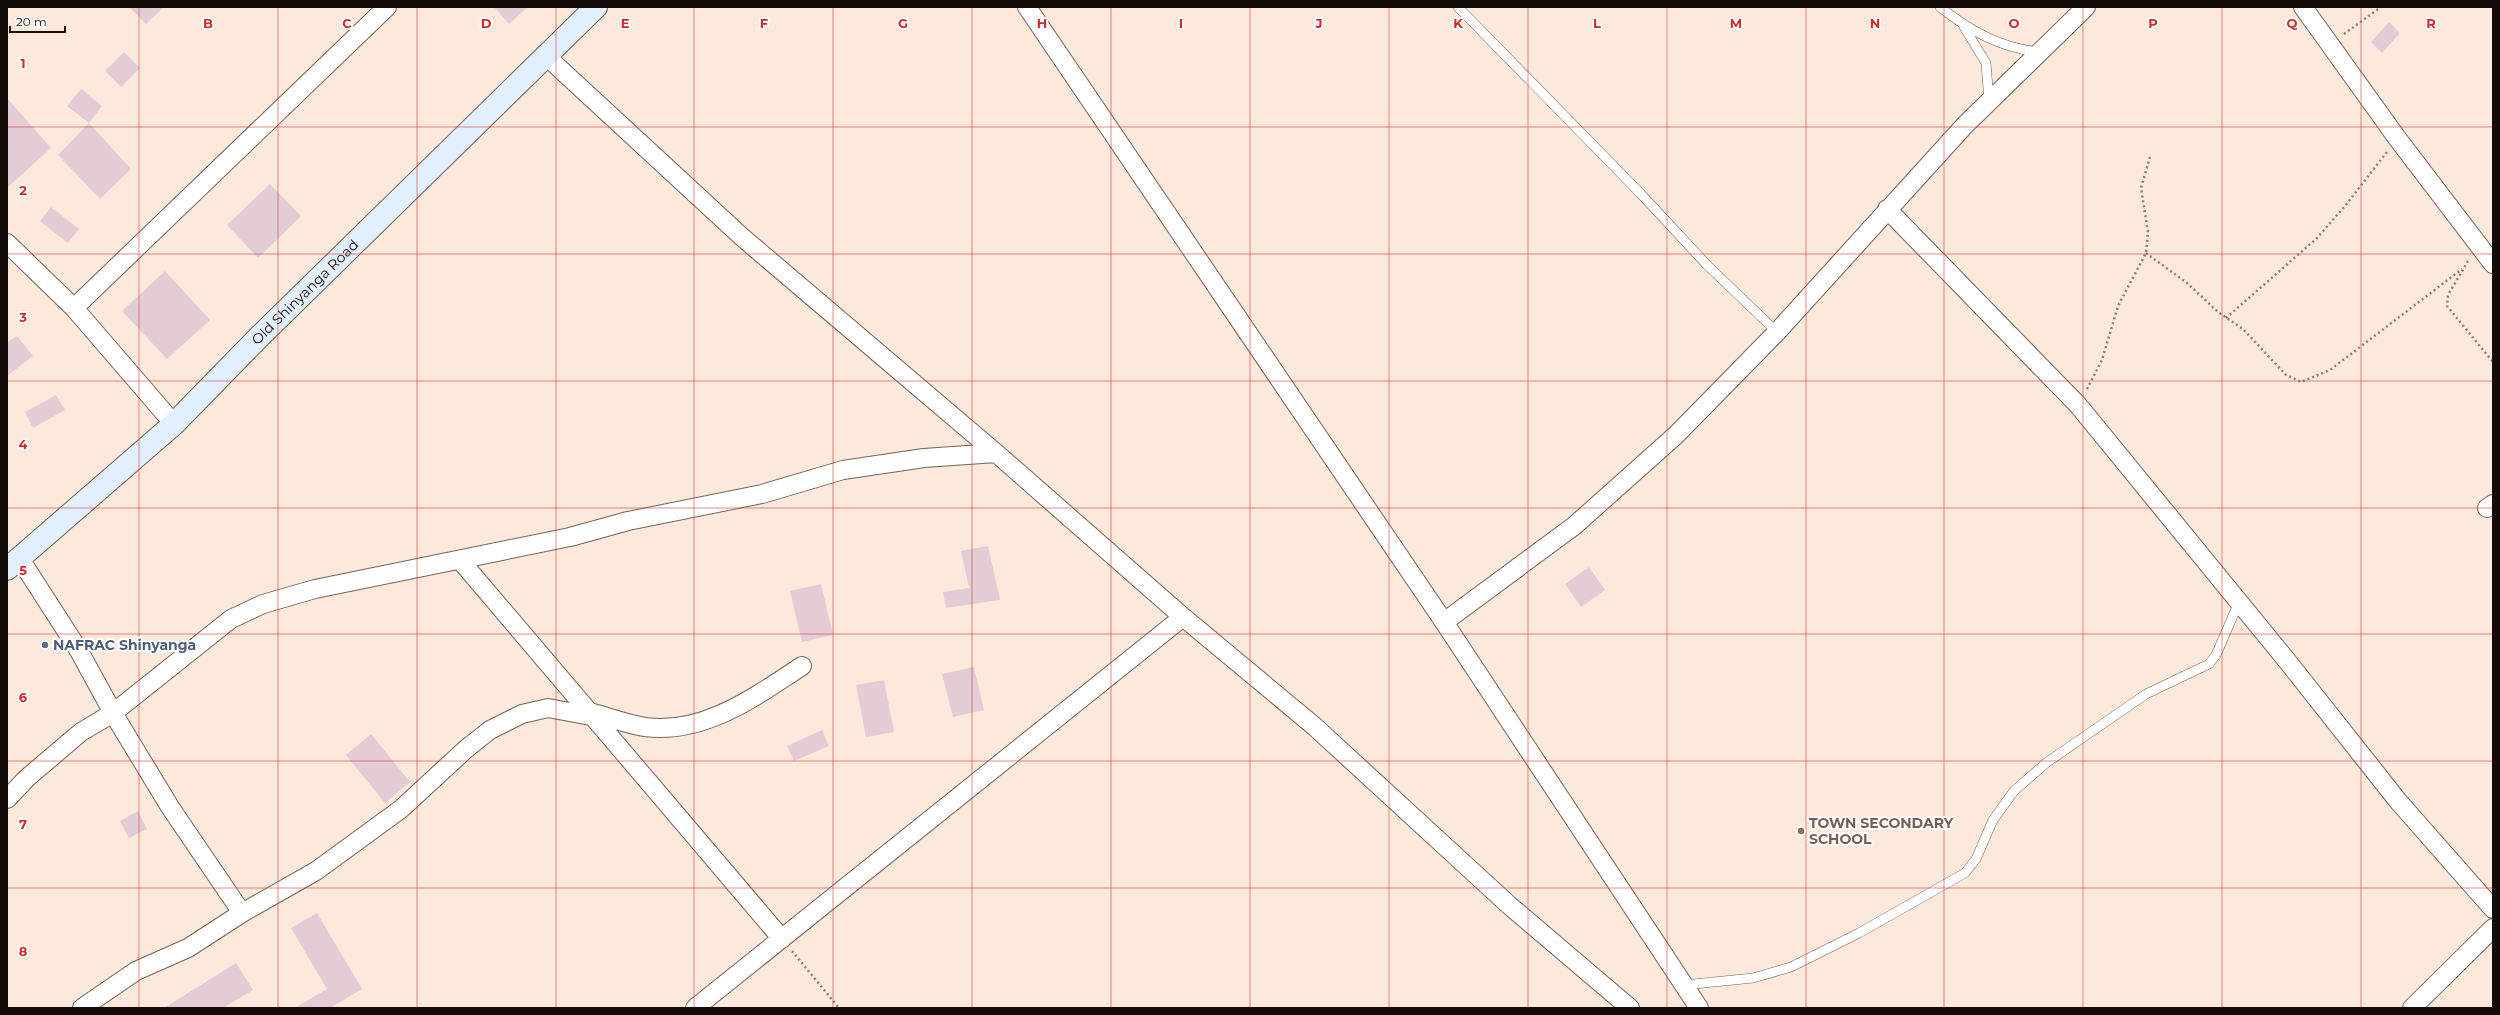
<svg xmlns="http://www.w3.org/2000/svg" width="2500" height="1015" font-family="Montserrat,sans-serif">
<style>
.building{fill:#e3ccd5}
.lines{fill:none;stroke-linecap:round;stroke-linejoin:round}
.service-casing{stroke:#736358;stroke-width:10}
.minor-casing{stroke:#736358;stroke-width:20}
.secondary-casing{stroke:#736358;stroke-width:24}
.path{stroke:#8c7f76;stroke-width:2.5;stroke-dasharray:2 3;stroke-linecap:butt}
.service{stroke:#fff;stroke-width:9}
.minor{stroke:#fff;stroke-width:18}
.secondary{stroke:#e2effd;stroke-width:22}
.grid{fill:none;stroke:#d62828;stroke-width:1;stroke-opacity:0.55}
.service-dot{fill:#5c6f8a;stroke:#fff;stroke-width:1.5}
.education-dot{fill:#8d6e63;stroke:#fff;stroke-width:1.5}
.labels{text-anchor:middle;stroke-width:4;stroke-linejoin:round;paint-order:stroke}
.street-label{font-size:14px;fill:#130c08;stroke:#fff}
.service-label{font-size:14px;font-weight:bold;fill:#4e5e75;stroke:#fff;text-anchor:start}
.education-label{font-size:14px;font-weight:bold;fill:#785e54;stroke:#fff;text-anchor:start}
.grid-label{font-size:13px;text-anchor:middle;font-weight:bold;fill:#d62828;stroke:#fff;stroke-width:4;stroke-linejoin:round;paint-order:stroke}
</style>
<rect width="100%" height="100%" fill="#fce9dc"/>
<path class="building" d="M129 7H164L146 24Z
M494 7H528L509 24Z
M2389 22 2400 33 2382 53 2371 42Z
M124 52 140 68 121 87 105 71Z
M81 89 102 106 89 123 67 106Z
M7 98 51 148 7 188Z
M89 123 131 169 100 199 58 155Z
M270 184 301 216 258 258 227 225Z
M51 207 79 229 68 243 40 221Z
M165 271 210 320 167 359 122 311Z
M17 336 33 356 7 376V343Z
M56 395 65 410 33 428 25 412Z
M988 546 1000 600 946 608 943 592 969 588 961 551Z
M1589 567 1605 590 1581 607 1565 584Z
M821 584 833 635 802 642 790 591Z
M974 667 984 710 953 717 942 674Z
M884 680 894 732 866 737 856 685Z
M822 730 829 746 794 761 787 746Z
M371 734 410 782 385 803 346 755Z
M138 811 147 829 129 838 120 821Z
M317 913 362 989 330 1008H295L327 989 291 928Z
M236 963 253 990 223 1008H164Z"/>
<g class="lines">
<defs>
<path id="service" d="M1458 7 1641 194 1707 265 1777 332
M1940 7C1970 31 2001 48 2039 52
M1964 27 1986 63 1989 101
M1684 985 1753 978 1791 967 1859 933 1965 873 1976 859 1993 820 2014 791 2046 763 2146 694 2209 664 2216 655 2239 602"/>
<path id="minor" d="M1027 7 1444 622 1699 1008
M2303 7 2397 138 2493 264
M546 56 742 237 996 453 1183 617 1314 726 1510 906 1630 1008
M1887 209 2078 405 2288 662 2398 801 2493 909
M7 243 74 308 174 424
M74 308 387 7
M2487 508 2493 504
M20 559 78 649 113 713 170 807 242 913
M460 560 782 939
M1444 622 1574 526 1676 435 1777 332 1965 125 2086 7
M586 711C606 716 625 724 645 727 704 735 756 696 802 666
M7 799 27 778 81 732 113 713 231 619 263 604 315 589 570 537 628 521 762 494 843 470 924 458 996 453
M82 1008 136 971 188 948 242 913 316 871 401 809 466 749 490 730 522 714 548 708 591 716
M695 1008 1183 617
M2412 1008 2493 928"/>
<g id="secondary">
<path id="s1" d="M7 569 174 424 260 336 596 7"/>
</g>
</defs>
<use href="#service" class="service-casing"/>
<use href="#minor" class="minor-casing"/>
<use href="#secondary" class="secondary-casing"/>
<path class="path" d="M2344 34 2381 7
M2146 253 2187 283 2218 312 2243 329 2286 375 2301 382 2330 370 2462 269
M2468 261 2448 295 2447 306 2493 362
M2226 318 2316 239 2345 206 2387 152
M2087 389 2102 360 2118 306 2146 253 2148 232 2141 188 2150 157
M792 951 839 1008"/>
<use href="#service" class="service"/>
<use href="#minor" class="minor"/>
<use href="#secondary" class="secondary"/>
</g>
<path class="grid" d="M139 7V1008M278 7V1008M417 7V1008M556 7V1008M694 7V1008M833 7V1008M972 7V1008M1111 7V1008M1250 7V1008M1389 7V1008M1528 7V1008M1667 7V1008M1806 7V1008M1944 7V1008M2083 7V1008M2222 7V1008M2361 7V1008M7 127H2493M7 254H2493M7 381H2493M7 508H2493M7 634H2493M7 761H2493M7 888H2493"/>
<circle class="service-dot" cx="45" cy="645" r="4"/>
<circle class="education-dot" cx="1801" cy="831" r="4"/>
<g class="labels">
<g class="street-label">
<text dy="5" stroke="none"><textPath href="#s1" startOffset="407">Old Shinyanga Road</textPath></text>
</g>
<g class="service-label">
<text x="53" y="650">NAFRAC Shinyanga</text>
</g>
<g class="education-label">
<text x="1809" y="828">TOWN SECONDARY<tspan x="1809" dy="16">SCHOOL</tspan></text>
</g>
</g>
<g class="grid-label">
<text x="208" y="28">B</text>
<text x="347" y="28">C</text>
<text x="486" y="28">D</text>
<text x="625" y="28">E</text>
<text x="764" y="28">F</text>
<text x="903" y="28">G</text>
<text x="1042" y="28">H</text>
<text x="1181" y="28">I</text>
<text x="1319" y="28">J</text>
<text x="1458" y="28">K</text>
<text x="1597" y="28">L</text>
<text x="1736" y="28">M</text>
<text x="1875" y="28">N</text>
<text x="2014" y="28">O</text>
<text x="2153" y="28">P</text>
<text x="2292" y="28">Q</text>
<text x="2431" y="28">R</text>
<text x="23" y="68">1</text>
<text x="23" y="195">2</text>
<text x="23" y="322">3</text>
<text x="23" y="449">4</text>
<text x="23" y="575">5</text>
<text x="23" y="702">6</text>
<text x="23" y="829">7</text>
<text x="23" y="956">8</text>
</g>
<rect width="2500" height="1015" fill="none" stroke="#130c08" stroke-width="16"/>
<path d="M10 26v6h55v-6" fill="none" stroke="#130c08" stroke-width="2"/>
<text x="16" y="26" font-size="12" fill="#130c08" stroke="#ffffff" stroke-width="3" paint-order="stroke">20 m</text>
</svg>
